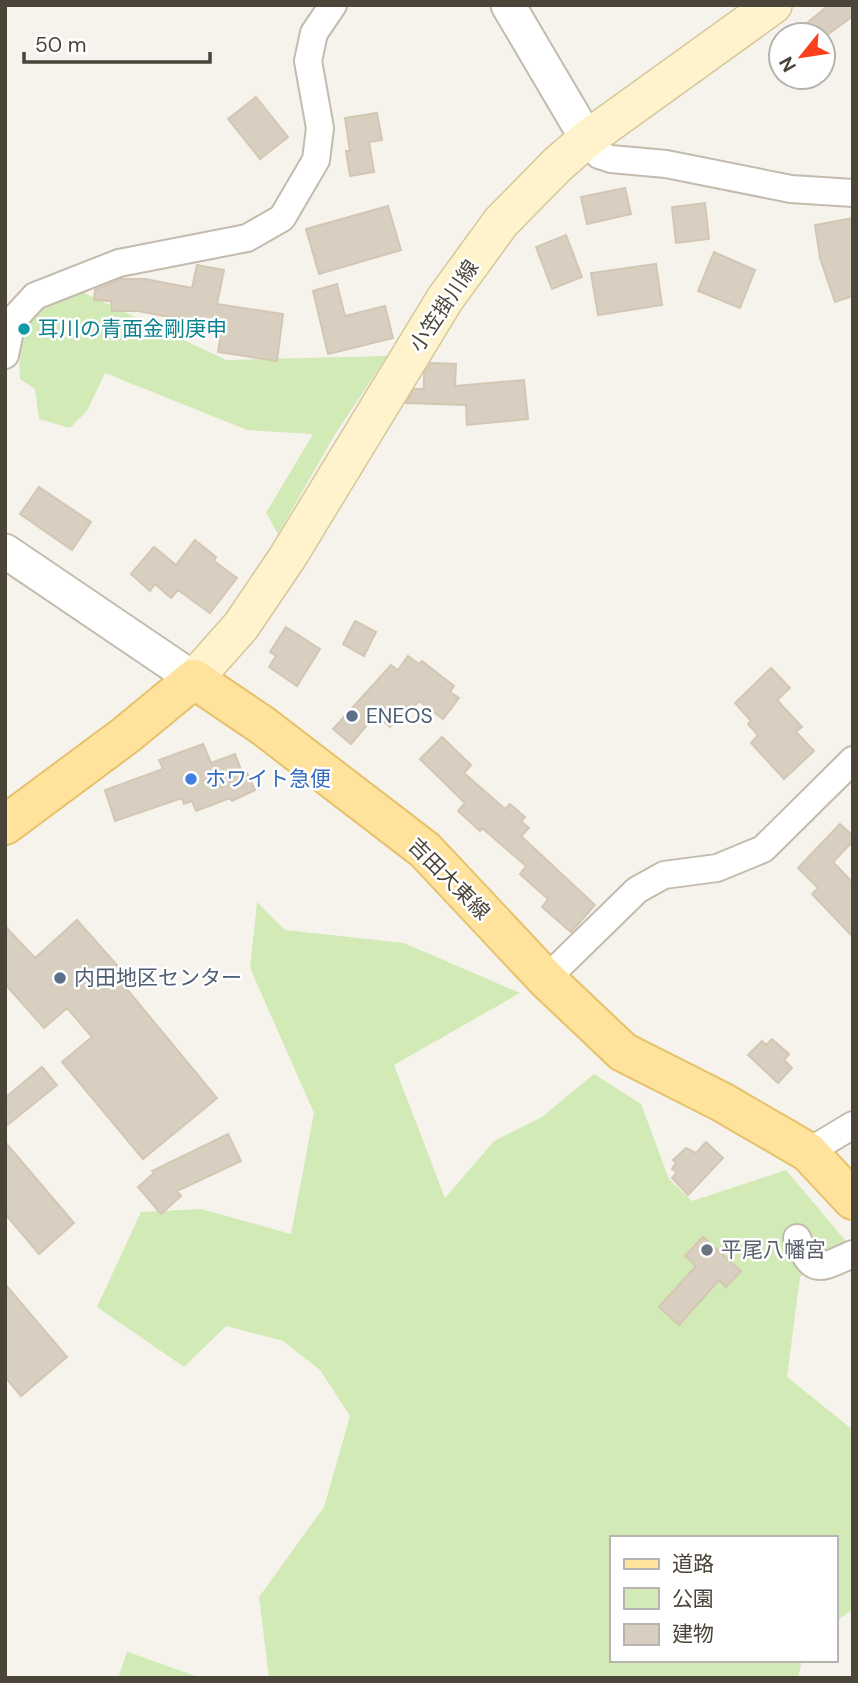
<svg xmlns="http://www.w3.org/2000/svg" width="858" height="1683" font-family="'DM Sans','Noto Sans JP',sans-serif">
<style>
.green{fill:#d2eab5}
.building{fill:#d8cfc1;stroke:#d3c7b4;stroke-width:2}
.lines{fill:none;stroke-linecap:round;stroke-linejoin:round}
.minor-casing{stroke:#c2bbae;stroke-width:30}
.tertiary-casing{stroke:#c2bbae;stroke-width:37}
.secondary-casing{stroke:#d6c79b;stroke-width:40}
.primary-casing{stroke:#e6c16a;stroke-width:42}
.minor{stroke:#fff;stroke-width:26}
.tertiary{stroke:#fff;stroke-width:33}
.secondary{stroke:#fff3cd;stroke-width:37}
.primary{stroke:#ffe39c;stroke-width:38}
.culture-dot{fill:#0f9aa8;stroke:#fff;stroke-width:2.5}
.service-dot{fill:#5c6f8a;stroke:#fff;stroke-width:2.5}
.shop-dot{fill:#3f7fe0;stroke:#fff;stroke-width:2.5}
.worship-dot{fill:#6b7280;stroke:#fff;stroke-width:2.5}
.labels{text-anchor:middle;stroke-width:5;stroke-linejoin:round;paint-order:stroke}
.street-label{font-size:21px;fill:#4b4439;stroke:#fff}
.culture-label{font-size:21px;fill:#0d838f;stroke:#fff;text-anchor:start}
.service-label{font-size:21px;fill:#4e5e75;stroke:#fff;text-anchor:start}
.shop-label{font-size:21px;fill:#366cbe;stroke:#fff;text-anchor:start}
.worship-label{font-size:21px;fill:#5b616d;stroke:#fff;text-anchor:start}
</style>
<rect width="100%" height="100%" fill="#f6f3ec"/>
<path class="green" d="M78 290 226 360 387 356 334 436 278 534 266 513 313 434 247 430 105 373 87 411 70 428 39 419 35 389 20 379C19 356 18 326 37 310 47 301 66 296 78 290Z
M257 902 285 930 404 943 520 993 394 1065 445 1198 494 1141 542 1117 594 1074 641 1104 669 1179 692 1201 786 1170 851 1247 813 1266 800 1277 787 1377 853 1430V1609L835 1622V1538H611V1660H802L798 1678H269L259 1597 324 1507 350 1416 320 1370 283 1341 226 1326 184 1367 97 1307 141 1212 201 1209 291 1234 314 1113 250 968Z
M127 1652H128L201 1678H118Z"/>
<path class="building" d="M829 5H853V16L827 35H792Z
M256 97 288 137 260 159 228 119Z
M377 113 382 140 369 142 374 172 350 176 346 151H350L345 118Z
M625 188 631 214 587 224 581 197Z
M705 203 709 239 676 243 672 207Z
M388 206 401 250 319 274 306 229Z
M853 218V296L835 302 820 258 815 225Z
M566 235 582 277 552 289 536 247Z
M714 252 755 270 740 308 698 291Z
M656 264 662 305 598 315 591 273Z
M197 265 224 270 217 304 283 314 277 361 218 352 222 327 138 311H112L111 301 94 300 95 290 121 279H145L192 288Z
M337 284 345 316 385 306 393 338 328 354 313 291Z
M431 363 456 364 455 386 524 380 528 419 467 425 466 405 406 403 414 389H424V373Z
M39 487 91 522 72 550 20 514Z
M195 540 216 557 214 561 237 578 210 613 178 590 171 598 155 584 150 591 131 574 154 547 176 565Z
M355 621 376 632 364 656 343 644Z
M286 627 320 649 297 686 269 667 276 656 270 652Z
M408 656 419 664 422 661 454 686 450 692 459 698 443 719 419 701 412 709 408 706 390 727 376 714 351 744 333 729 391 665 398 670Z
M771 668 790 688 777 700 802 727 796 732 814 751 784 779 751 743 758 735 748 724 751 721 735 703Z
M442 737 471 765 464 773 505 809 510 804 525 817 521 821 529 828 521 836 595 905 571 932 542 907 548 899 520 874 526 866 482 828 480 831 458 811 465 803 420 759Z
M203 744 211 763 235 754 243 775 247 773 255 790 232 801 230 798 196 811 192 801 184 804 182 798 115 821 105 790 163 769 159 760Z
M840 824 853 836V841L833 862 853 883V937L812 894 818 888 798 868Z
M77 920 122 971 116 976 217 1098 143 1159 62 1062 92 1037 67 1008 44 1028 5 984V926L35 958Z
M772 1039 789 1054 784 1060 792 1068 778 1083 748 1055 762 1041 766 1045Z
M42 1067 57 1085 5 1127V1098Z
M228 1134 241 1161 177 1191 181 1196 161 1214 138 1187 154 1173 152 1171Z
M5 1142 74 1223 39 1254 5 1214Z
M706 1142 723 1158 688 1195 672 1178 677 1172 672 1169 676 1163 673 1160 686 1148 696 1153Z
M703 1237 741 1271 726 1287 719 1280 679 1325 659 1307 696 1266 685 1256Z
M5 1284 67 1357 21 1396 5 1377Z"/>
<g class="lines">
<defs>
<path id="minor" d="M587 139 599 155 611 159 666 164 791 189 853 193
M5 355 12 321 35 296 119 263 247 238 282 218 316 160 320 128 308 61 314 33 333 5
M546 979 637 890 664 875 717 868 763 849 853 760
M808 1152 853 1125
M797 1238C813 1276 818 1269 853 1254"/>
<path id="tertiary" d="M508 5 587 139
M5 551 194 679"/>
<path id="secondary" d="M194 679 241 626 287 558 445 299 501 222 558 164 587 139 773 5"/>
<path id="primary" d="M5 825 126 735 194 679 262 725 425 850 546 979 623 1052 722 1102 808 1152 853 1200"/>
</defs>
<use href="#minor" class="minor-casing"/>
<use href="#tertiary" class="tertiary-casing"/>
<use href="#secondary" class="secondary-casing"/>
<use href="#primary" class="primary-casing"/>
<use href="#minor" class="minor"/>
<use href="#tertiary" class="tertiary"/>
<use href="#secondary" class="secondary"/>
<use href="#primary" class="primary"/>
</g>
<circle class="culture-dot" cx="24" cy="329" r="7"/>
<g class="service-dot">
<circle cx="352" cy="716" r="7"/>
<circle cx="60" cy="978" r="7"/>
</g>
<circle class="shop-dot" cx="191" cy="779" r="7"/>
<circle class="worship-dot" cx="707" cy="1250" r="7"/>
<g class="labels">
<g class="street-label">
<text transform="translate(444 306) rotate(-56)" y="7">小笠掛川線</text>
<text transform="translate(449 879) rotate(45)" y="7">吉田大東線</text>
</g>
<g class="culture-label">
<text x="38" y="336">耳川の青面金剛庚申</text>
</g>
<g class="service-label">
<text x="366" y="723">ENEOS</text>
<text x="74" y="985">内田地区センター</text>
</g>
<g class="shop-label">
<text x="205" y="786">ホワイト急便</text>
</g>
<g class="worship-label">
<text x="721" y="1257">平尾八幡宮</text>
</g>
</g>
<rect width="858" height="1683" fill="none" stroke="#4b4439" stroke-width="14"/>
<rect x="610" y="1536" width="228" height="126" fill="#ffffff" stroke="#b7b4b0" stroke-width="2"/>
<rect x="624" y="1559" width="35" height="10" fill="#ffe39c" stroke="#b7b4b0" stroke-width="2"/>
<text x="672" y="1571" font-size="21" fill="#4b4439">道路</text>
<rect x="624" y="1588" width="35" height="21" fill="#d2eab5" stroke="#b7b4b0" stroke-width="2"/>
<text x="672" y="1606" font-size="21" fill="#4b4439">公園</text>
<rect x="624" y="1624" width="35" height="21" fill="#d8cfc1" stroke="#b7b4b0" stroke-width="2"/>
<text x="672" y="1641" font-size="21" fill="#4b4439">建物</text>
<g transform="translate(802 56) rotate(240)"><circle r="33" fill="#ffffff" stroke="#b7b4b0" stroke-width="2"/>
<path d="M0-5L12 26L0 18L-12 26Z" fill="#fc3f1d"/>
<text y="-10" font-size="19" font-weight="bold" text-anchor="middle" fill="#4b4439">N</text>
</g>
<path d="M24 52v10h186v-10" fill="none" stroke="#4b4439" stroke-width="3.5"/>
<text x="35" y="52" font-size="21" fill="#4b4439" stroke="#ffffff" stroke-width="5" paint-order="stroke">50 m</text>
</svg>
